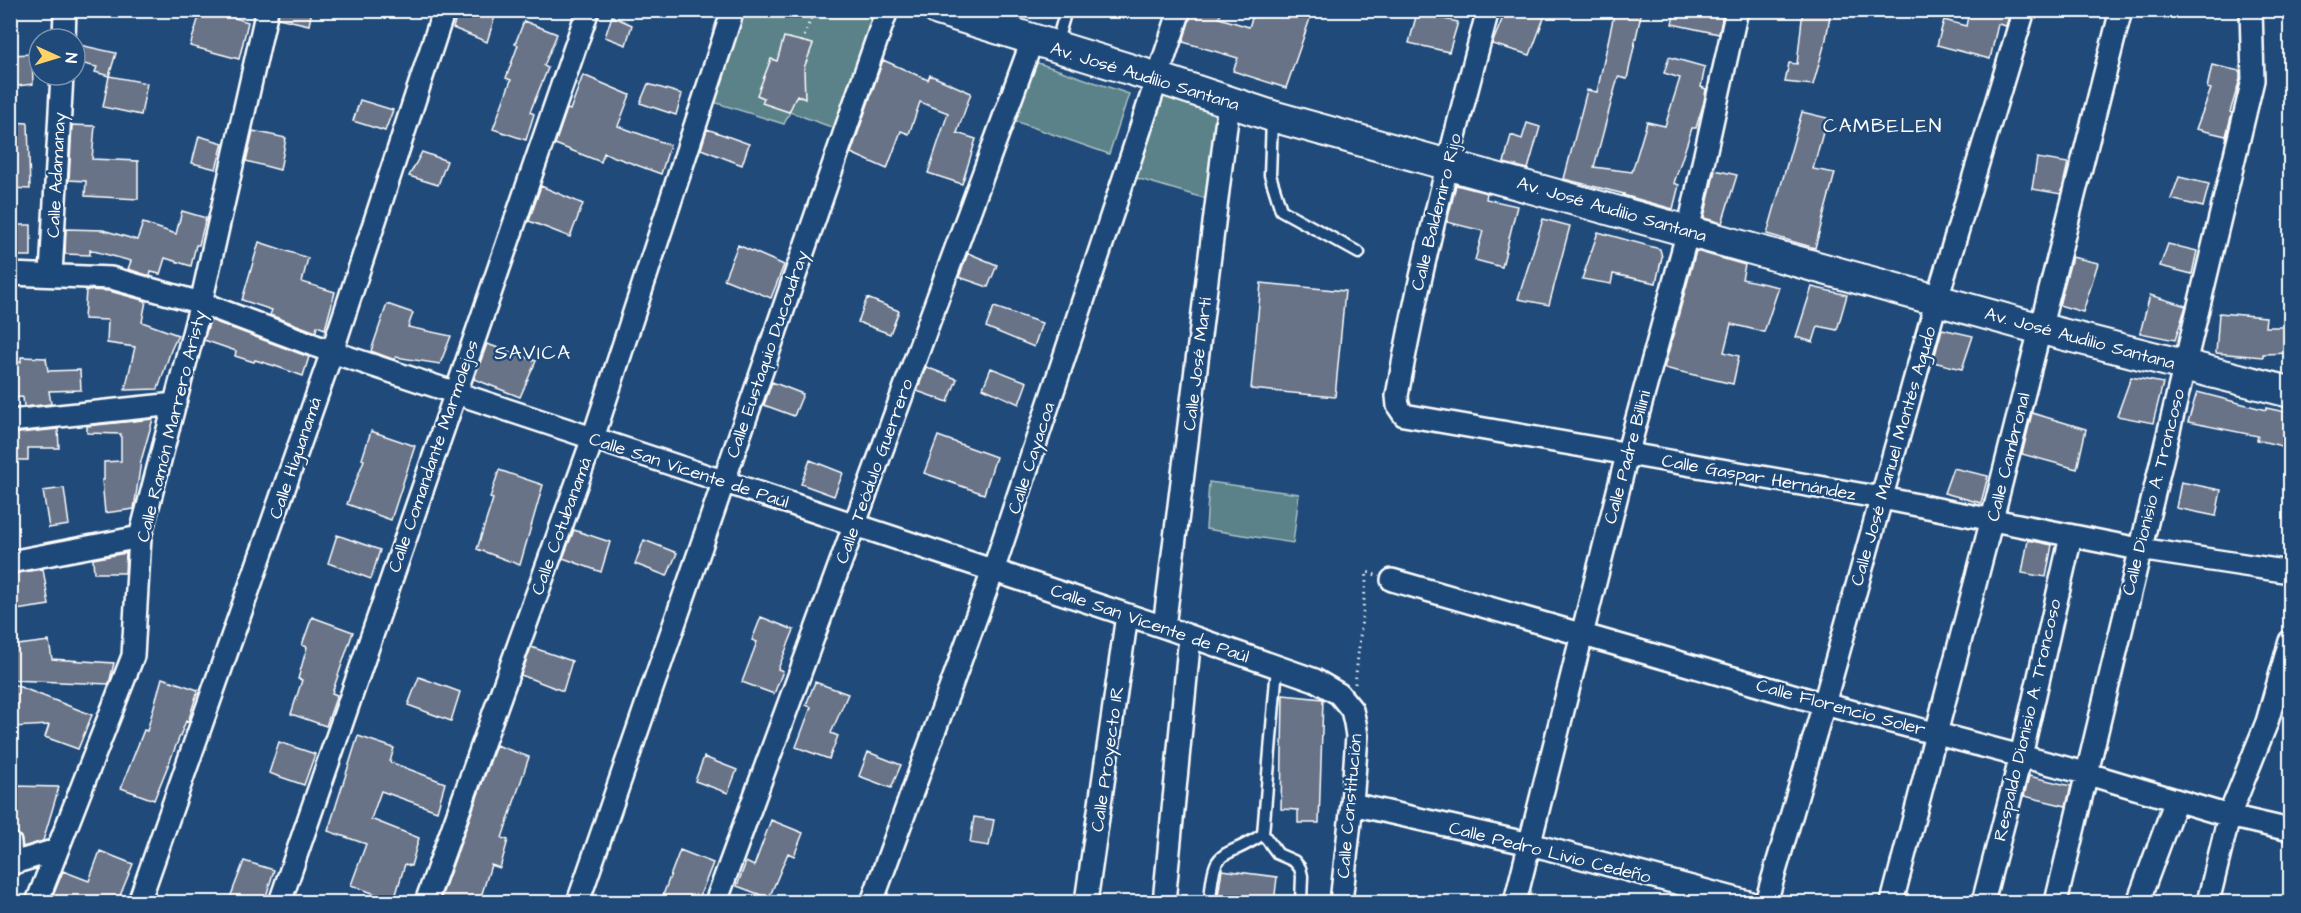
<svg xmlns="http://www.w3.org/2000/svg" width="2301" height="913" font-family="'Architects Daughter',sans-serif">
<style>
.green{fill:#5a8288;stroke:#acc0c4;stroke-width:1.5}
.building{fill:#687387;stroke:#fff;stroke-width:1.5}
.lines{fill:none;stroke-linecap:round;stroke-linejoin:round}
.service-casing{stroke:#fff;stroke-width:15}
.minor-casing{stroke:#fff;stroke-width:26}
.secondary-casing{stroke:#fff;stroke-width:34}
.path{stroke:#fff;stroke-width:3;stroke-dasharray:1.5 4.5;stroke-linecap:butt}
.service{stroke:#1f4a7a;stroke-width:10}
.minor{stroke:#1f4a7a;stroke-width:21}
.secondary{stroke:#1f4a7a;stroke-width:30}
.labels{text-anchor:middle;stroke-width:5;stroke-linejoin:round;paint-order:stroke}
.street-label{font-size:18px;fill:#fff;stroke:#1f4a7a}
.neighbourhood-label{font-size:20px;letter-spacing:1.5px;fill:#fff;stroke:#1f4a7a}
</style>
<rect width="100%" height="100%" fill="#1f4a7a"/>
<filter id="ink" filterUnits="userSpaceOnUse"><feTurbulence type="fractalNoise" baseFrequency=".0167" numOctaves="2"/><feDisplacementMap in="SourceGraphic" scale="12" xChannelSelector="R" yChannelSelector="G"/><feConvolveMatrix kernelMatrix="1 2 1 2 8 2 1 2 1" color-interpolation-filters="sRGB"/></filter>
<g filter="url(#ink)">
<path class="green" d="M733 11H887L845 132 790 112 784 124 704 99Z
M1035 62 1129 94 1109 154 1012 120Z
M1158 78 1229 102 1217 202 1126 175Z
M1209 482 1299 494 1293 543 1206 529Z"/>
<path class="building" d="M201 10H209L248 22 239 59 190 46Z
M279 10H312L309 25 278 18Z
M458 10H497L487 42 453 28Z
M1192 10H1222L1219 18 1249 27 1255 10H1313L1286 88 1233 71 1238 58 1183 42Z
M1506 10H1547L1530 55 1492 44Z
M1615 10H1642L1627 79 1618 77 1594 167 1632 172 1647 122 1665 126 1680 78 1664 73 1669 57 1705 67 1701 87 1706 89 1704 102 1696 128H1692L1674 183 1679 185 1673 209 1623 195 1624 194 1564 179 1587 90 1597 92Z
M1675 10H1724L1719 34 1672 24Z
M1803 10H1831L1826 39 1813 85 1785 82 1789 63 1797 64Z
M1965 10H2011L2006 26 1998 24 1990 59 1937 45 1944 20 1966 26 1968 16 1965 14Z
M1417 13 1458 22 1449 52 1409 43Z
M612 16 632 25 626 45 605 37Z
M524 21 557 34 544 66 548 68 530 112 534 114 526 140 493 129 511 80 506 78 518 45 515 44Z
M784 37 813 44 804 68 805 99 797 95 789 112 762 103 764 98 757 95 771 59 777 61Z
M75 44 116 53 109 76 95 72 97 67 75 62Z
M32 54 33 84 10 87V55Z
M883 60 928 80 930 75 971 93 957 133 976 139 962 184 928 173 948 113 920 102 909 134 901 131 887 169 851 153Z
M2212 65 2240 71V79L2230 112 2232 113 2226 136 2196 129 2211 89 2207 88Z
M583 75 630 95 618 126 670 145 661 174 604 153 601 162 555 144 567 109 570 110Z
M109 76 147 83 141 115 103 107Z
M648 84 682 94 676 115 640 103Z
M360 100 393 110 385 131 353 121Z
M1802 112 1827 118 1813 169 1835 173 1815 248 1767 234Z
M10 122 28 123 30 189 10 188Z
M1527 123 1540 127 1528 169 1504 163 1511 135 1522 139Z
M72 125 95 126 92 159 138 161V199L85 196 86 181 69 180Z
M707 129 749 144 742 165 701 149Z
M253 131 286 138 280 170 246 161Z
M199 136 223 143 216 169 192 163Z
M422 152 447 161 438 185 409 176Z
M2037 158 2068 163 2061 194 2032 189Z
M1715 170 1737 175 1722 223 1704 218Z
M2179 177 2209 184 2203 207 2171 199Z
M1456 185 1487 193 1486 199 1517 206 1502 267 1475 260 1483 231 1447 222Z
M541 186 583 204 570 237 529 221Z
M182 211 206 218 199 245H196L191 266 165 258 160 274 151 272 150 276 128 269 131 261 90 250V255L65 254 66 229 103 230 137 240 143 223 176 234Z
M1543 219 1570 226 1549 305 1518 299Z
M10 225H31V256H10Z
M1598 232 1660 249 1662 257 1656 283 1613 274 1611 284 1582 279Z
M259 242 308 258 302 282 335 292 325 329 317 326 316 332 270 315 272 310 242 300Z
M2168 244 2197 251 2192 274 2160 266Z
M738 245 784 265 771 298 724 279Z
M1696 251 1745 265 1742 279 1779 287 1764 332 1731 324 1724 352 1739 356 1733 384 1664 368Z
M968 253 997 265 988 287 959 277Z
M2072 257 2098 263 2083 312 2059 305Z
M1261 283 1345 291 1335 397 1251 389Z
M1812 287 1847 295 1837 330 1818 326 1813 342 1796 337Z
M86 290 109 291 146 301 142 322 178 335 171 350 158 389 125 390 135 347 107 343 108 320 84 319Z
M2150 295 2186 306 2175 340 2140 333Z
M867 298 899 311 890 334 858 322Z
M387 304 413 313 408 327 451 336 440 364 396 357 395 360 371 351Z
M994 307 1042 323 1034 347 986 327Z
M2219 313 2266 317 2265 327H2290V353L2263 354V357L2216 353Z
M210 320 309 357 303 376 275 366 255 360 254 362 235 356 236 351 204 340Z
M1942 329 1973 336 1962 369 1933 362Z
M487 344 536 361 520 397 474 379Z
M21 357 46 358 48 371 80 370 81 390 49 391 51 404 24 407 23 397 10 398V362H21Z
M926 367 957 379 948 402 917 391Z
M991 368 1027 382 1019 404 983 388Z
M2131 377 2163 383 2153 423 2117 416Z
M772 382 803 394 794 416 764 405Z
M2197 392 2266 410V408L2290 413V448L2257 440 2258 436 2188 422Z
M2032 413 2086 429 2077 469 2022 454Z
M153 419 141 461 134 509 105 513 102 480H104V462L121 461V434L87 433V426Z
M58 429 59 448H28V460H10V434Z
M371 431 415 446 391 520 347 504 364 460 362 459Z
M938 436 996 457 984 494 924 473Z
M810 460 843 473 834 496 801 484Z
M1953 468 1988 476 1981 503 1944 493Z
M499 470 543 485 520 565 477 549 493 499 490 498Z
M2181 482 2221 490 2216 516 2176 508Z
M64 488 69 525 49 528 43 491Z
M574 530 610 542 601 572 563 558Z
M337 535 380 550 371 579 328 563Z
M644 540 677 553 667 576 635 564Z
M2028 540 2052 545 2046 577 2022 573Z
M126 553 125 573H94L93 559Z
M43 569 49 605 10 611V574Z
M312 617 353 632 332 693 337 695 326 726 291 714 302 680 298 679 307 647 302 645Z
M761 617 794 630 778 669 783 671 774 694 742 682 757 642 752 640Z
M49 641 52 659 114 663 109 684 10 680V646Z
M531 647 572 661 563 691 521 675Z
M419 677 460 692 451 721 408 705Z
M162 678 198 690 188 722 186 721 154 800 121 788 144 730 147 731Z
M815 682 848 694 831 733 838 736 829 759 796 747 811 707 806 705Z
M10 683 92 715 78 749 45 737 49 725 12 727Z
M1283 695 1323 699 1319 823H1298V810L1281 809Z
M358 736 394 748 390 762 445 783 437 811 381 791 371 819 419 838 411 866 405 864 394 901 351 885 366 844 328 831Z
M279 742 315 754 304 785 269 773Z
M496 745 529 757 502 838 508 840 500 868 491 865 479 903H439Z
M868 752 901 765 891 788 859 776Z
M704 757 737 770 728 793 695 781Z
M2029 776 2071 786 2066 806 2024 796Z
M14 786 59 787 43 841 23 847 21 837 15 831Z
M974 817 994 820 989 846 970 843Z
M771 820 803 833 794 856 788 853 769 898 737 886 746 862 754 866Z
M680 850 713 863 697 903H660Z
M100 851 133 864 117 903H50L63 871 89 881Z
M244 861 274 870 264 903H228Z
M1222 870 1277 877 1274 903H1217Z"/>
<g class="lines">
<defs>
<path id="service" d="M1056 45 1066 10
M1272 119 1270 175 1281 210 1359 253
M1277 667 1263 834 1278 854 1294 861 1300 868 1302 876 1301 902
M1210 902C1214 842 1221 863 1263 834"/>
<path id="minor" d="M1488 10C1454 138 1420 266 1397 396L1398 406 1404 415 1882 498 2139 549 2290 572
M64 39 65 10
M10 274 111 278 201 303 332 352 1164 627 1315 680 1339 694 1352 710 1355 723 1357 736 1352 804 1341 902
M51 274 62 75
M10 421 175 404
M10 562 140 537
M1392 580 1824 704 2085 773 2229 816 2290 830
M1164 627 1229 102
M1352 804 1530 844 1748 902
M10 843 11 864
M10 864 56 850
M37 902 133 656 140 537 201 303 267 10
M139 902 332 352 444 10
M280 902 588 10
M426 902 593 438 733 10
M578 902 887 10
M716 902 1032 41
M872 902 993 571 1180 10
M1086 902 1127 615
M1164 902 1190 636
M1515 902 1627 455 1688 231 1737 10
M1766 902 1824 704 1937 299 2024 10
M1892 902 1992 519 2121 10
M1983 902 2021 756 2071 536
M2056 902 2253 80 2251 10
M2138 902 2176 800
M2208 902 2229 816 2267 722 2290 641"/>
<path id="secondary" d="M938 10 1158 78 1272 116 2030 326 2290 392"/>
</defs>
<use href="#service" class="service-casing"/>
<use href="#minor" class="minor-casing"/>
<use href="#secondary" class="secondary-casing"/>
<path class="path" d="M802 42 814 10
M1355 684 1367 572 1376 575"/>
<use href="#service" class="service"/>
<use href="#minor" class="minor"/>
<use href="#secondary" class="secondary"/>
</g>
</g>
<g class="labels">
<g class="street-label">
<text transform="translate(1145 76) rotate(17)" y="6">Av. José Audilio Santana</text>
<text transform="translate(56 175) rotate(-87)" y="6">Calle Adamanay</text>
<text transform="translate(1612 209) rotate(16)" y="6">Av. José Audilio Santana</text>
<text transform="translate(1436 212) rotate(-76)" y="6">Calle Baldemiro Rijo</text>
<text transform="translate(2080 338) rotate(15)" y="6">Av. José Audilio Santana</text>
<text transform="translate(767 354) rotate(-71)" y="6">Calle Eustaquio Ducoudray</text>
<text transform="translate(1197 364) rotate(-83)" y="6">Calle José Martí</text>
<text transform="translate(171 426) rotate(-76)" y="6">Calle Ramón Marrero Aristy</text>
<text transform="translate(433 456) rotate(-71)" y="6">Calle Comandante Marmolejos</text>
<text transform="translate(1893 456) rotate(-74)" y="6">Calle José Manuel Montés Agudo</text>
<text transform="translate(1627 457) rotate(-75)" y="6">Calle Padre Billini</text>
<text transform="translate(2008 457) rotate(-76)" y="6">Calle Cambronal</text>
<text transform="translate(295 458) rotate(-71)" y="6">Calle Higuanamá</text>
<text transform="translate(1031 458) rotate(-72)" y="6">Calle Cayacoa</text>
<text transform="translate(689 470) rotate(18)" y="6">Calle San Vicente de Paúl</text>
<text transform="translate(874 471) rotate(-70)" y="6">Calle Teódulo Guerrero</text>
<text transform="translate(1759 477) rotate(10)" y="6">Calle Gaspar Hernández</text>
<text transform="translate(2153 492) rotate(-76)" y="6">Calle Dionisio A. Troncoso</text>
<text transform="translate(561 526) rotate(-70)" y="6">Calle Cotubanamá</text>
<text transform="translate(1150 623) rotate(19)" y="6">Calle San Vicente de Paúl</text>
<text transform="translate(1841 707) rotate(15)" y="6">Calle Florencio Soler</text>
<text transform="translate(2027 720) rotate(-77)" y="6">Respaldo Dionisio A. Troncoso</text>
<text transform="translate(1107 759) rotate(-82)" y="6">Calle Proyecto 1R</text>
<text transform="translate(1349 806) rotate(-85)" y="6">Calle Constitución</text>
<text transform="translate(1550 852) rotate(14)" y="6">Calle Pedro Livio Cedeño</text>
</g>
<g class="neighbourhood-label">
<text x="1883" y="132">CAMBELEN</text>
<text x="533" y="359">SAVICA</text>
</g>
</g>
<rect width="2301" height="913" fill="none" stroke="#1f4a7a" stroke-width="36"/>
<rect x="18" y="18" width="2265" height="877" fill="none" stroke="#fff" stroke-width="2" filter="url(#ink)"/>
<g transform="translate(57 57) rotate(94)"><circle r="28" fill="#1f4a7a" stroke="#7992af" stroke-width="1.5"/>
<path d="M0-4.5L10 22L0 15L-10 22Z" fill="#ffd166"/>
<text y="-9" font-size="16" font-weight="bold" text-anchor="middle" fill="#ffffff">N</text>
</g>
</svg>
